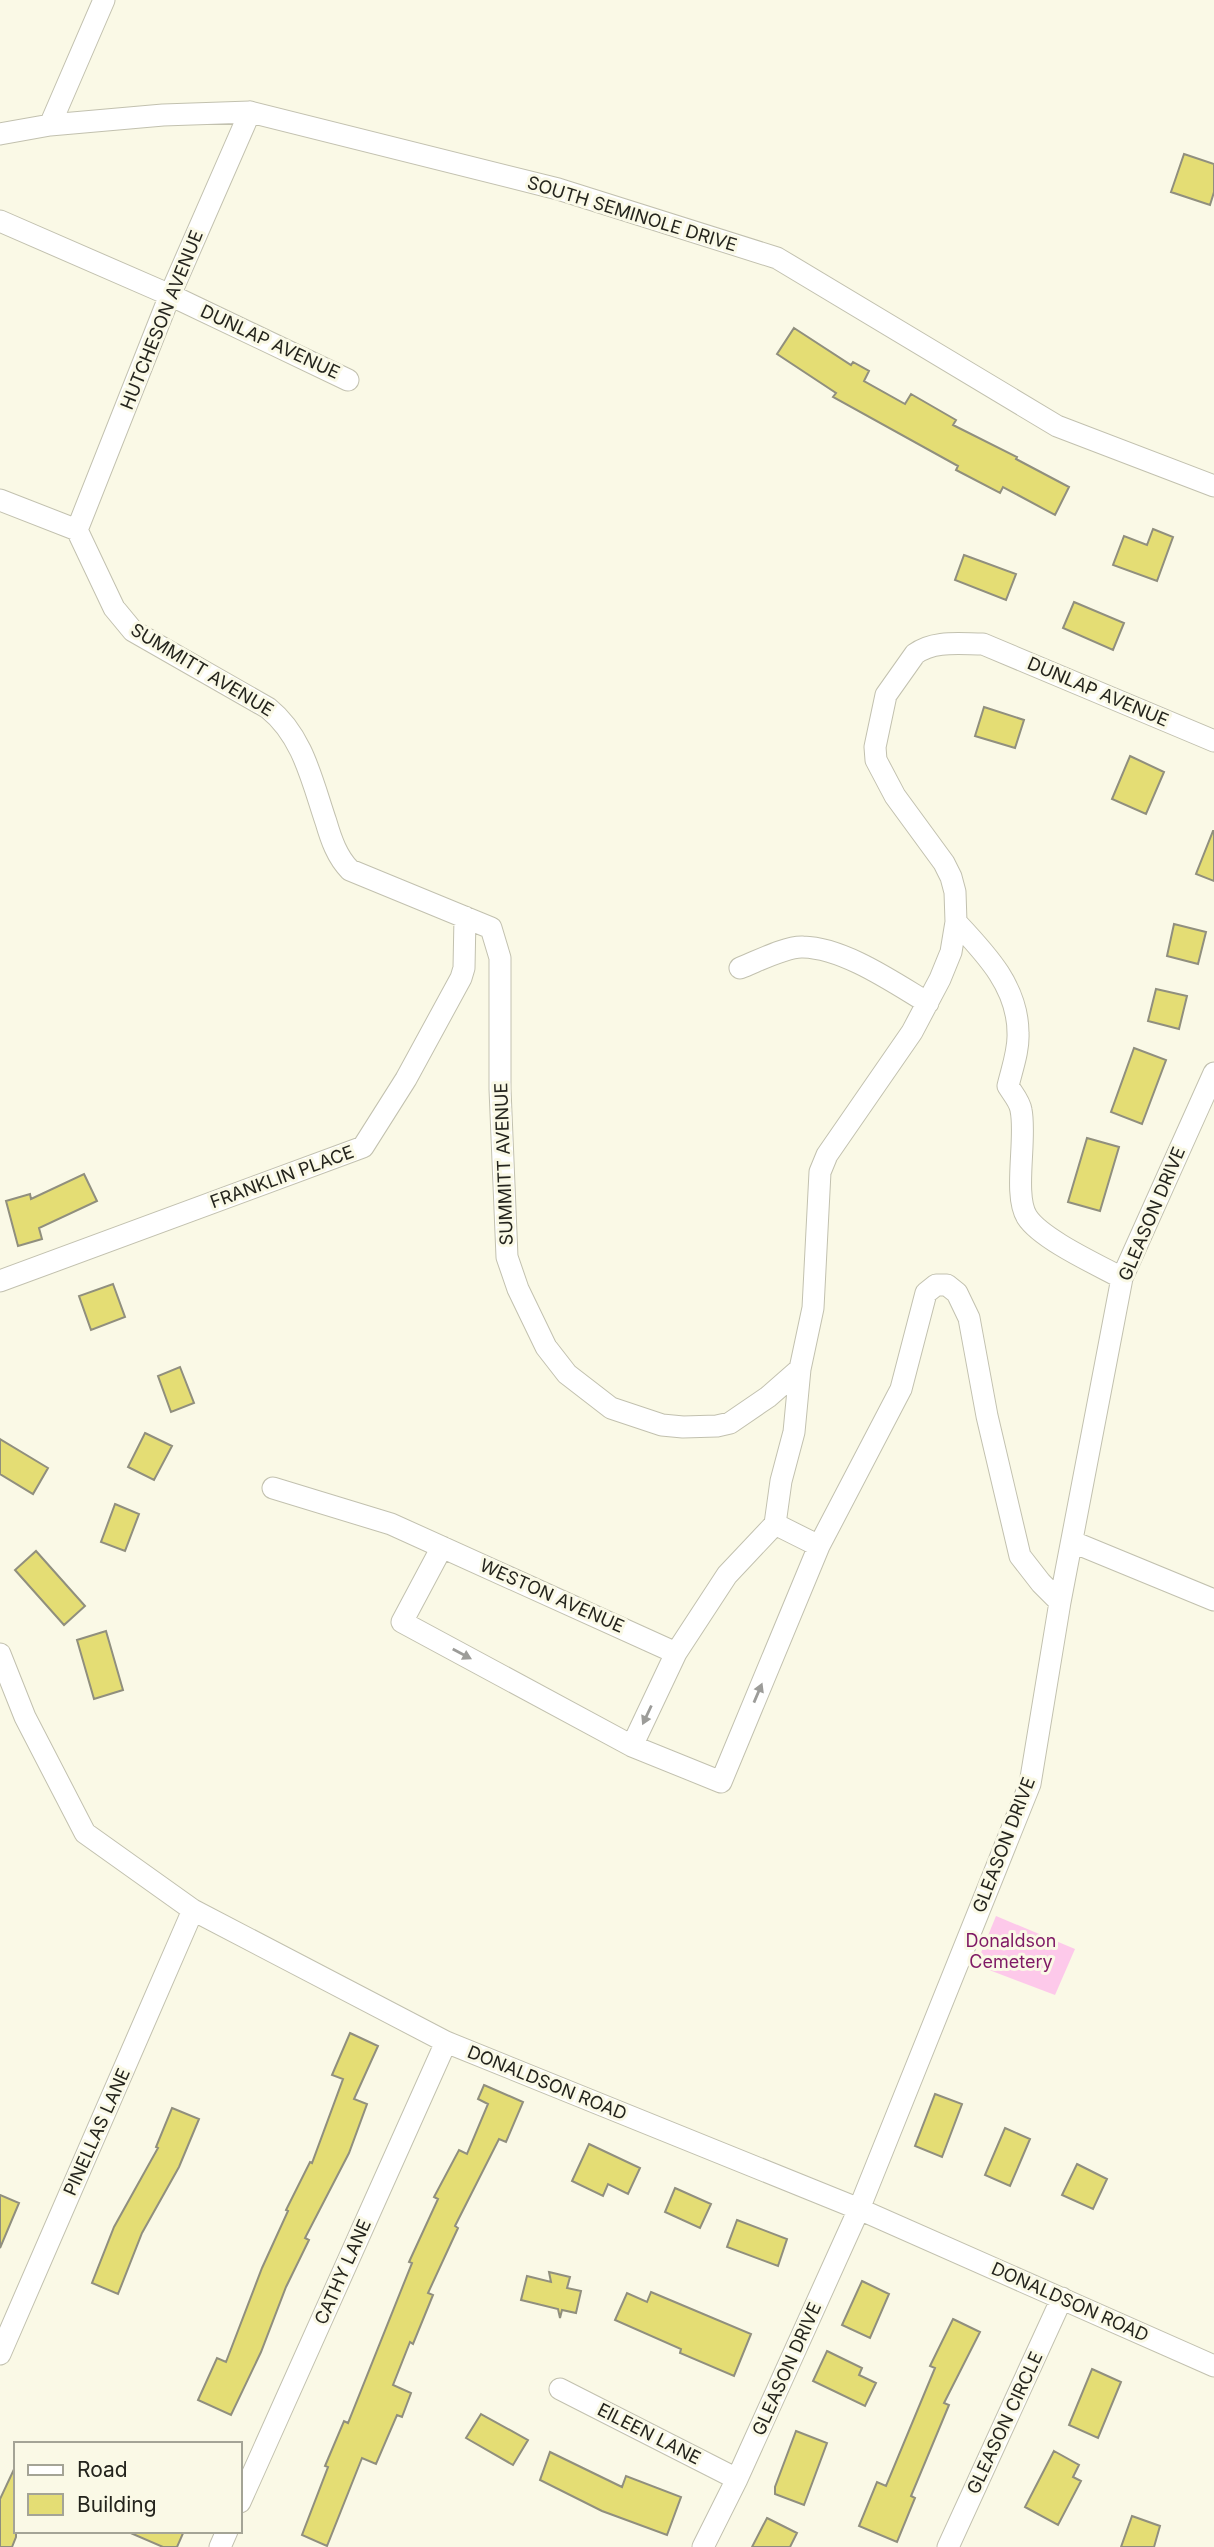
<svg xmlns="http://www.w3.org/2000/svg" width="1214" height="2547" font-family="Inter,sans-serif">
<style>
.green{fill:#fdc9ea}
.building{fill:#e4dd74;stroke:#908f7e;stroke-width:2}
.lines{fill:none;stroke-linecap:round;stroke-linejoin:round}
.minor-casing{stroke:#c2c1af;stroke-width:23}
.minor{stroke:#fff;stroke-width:21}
.oneway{fill:#9c9c99}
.labels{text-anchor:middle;stroke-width:6;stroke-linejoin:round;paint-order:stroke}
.street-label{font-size:18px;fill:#24241d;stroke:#faf9e6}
.park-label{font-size:18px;fill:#7f1965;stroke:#faf9e6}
</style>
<rect width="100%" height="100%" fill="#faf9e6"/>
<path class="green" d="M996 1916 1075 1949 1055 1995 976 1965Z"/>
<path class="building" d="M1184 154 1214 164V192L1210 205 1171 192Z
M794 328 851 365 853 362 869 371 864 381 905 404 911 394 956 420 953 425 1017 457 1016 459 1069 487 1055 515 1003 487 1000 493 956 470 958 466 833 397 836 393 777 354Z
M1153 529 1173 537 1157 581 1113 565 1124 536 1147 545Z
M964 555 1016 574 1006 600 955 580Z
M1074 602 1124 623 1113 650 1063 628Z
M984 707 1024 720 1015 748 975 736Z
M1130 756 1164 772 1146 814 1112 799Z
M1213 831H1214V881L1196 874Z
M1174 924 1206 932 1198 964 1167 956Z
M1156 989 1187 996 1179 1029 1148 1021Z
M1134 1048 1166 1060 1142 1124 1111 1112Z
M1087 1138 1119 1147 1100 1211 1068 1202Z
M84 1174 97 1201 39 1228 42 1239 18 1246 6 1201 30 1194 31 1199Z
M113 1284 125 1317 91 1330 79 1296Z
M180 1367 194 1403 171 1412 158 1376Z
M145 1433 172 1446 154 1480 128 1467Z
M0 1439 48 1468 33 1494 0 1474Z
M115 1504 139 1514 125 1551 101 1542Z
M36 1551 85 1606 64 1625 15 1570Z
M106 1631 123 1690 94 1699 77 1640Z
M350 2033 378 2046 354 2099 367 2104 349 2153 305 2238 309 2240 286 2287 261 2352 231 2415 198 2400 217 2358 226 2362 262 2268 288 2211 286 2210 310 2162 312 2163 343 2079 332 2075Z
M484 2085 523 2102 506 2142 499 2139 455 2226 458 2228 428 2293 433 2295 413 2344 410 2342 393 2385 411 2393 402 2417 397 2415 376 2464 362 2458 327 2546 302 2535 328 2467 325 2466 344 2421 348 2423 412 2263 409 2262 438 2199 434 2197 459 2150 467 2154 488 2104 478 2099Z
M935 2094 962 2104 942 2157 915 2146Z
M172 2108 199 2119 179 2167 142 2233 118 2294 92 2283 114 2227 158 2148 156 2147Z
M1005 2128 1030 2139 1010 2186 985 2175Z
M589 2144 640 2168 628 2194 608 2184 603 2196 572 2181Z
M1077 2164 1107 2179 1093 2209 1062 2195Z
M675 2188 711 2204 700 2228 665 2212Z
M0 2195 19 2203 0 2248Z
M737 2220 787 2239 778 2266 727 2247Z
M549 2272 570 2277 567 2288 581 2291 576 2313 562 2310 560 2318 558 2309 521 2300 527 2276 551 2282Z
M862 2281 889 2294 870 2338 842 2325Z
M651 2292 751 2334 734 2376 680 2353 681 2349 615 2320 627 2293 647 2302Z
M953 2319 980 2332 944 2403 949 2405 911 2496 915 2498 897 2542 859 2526 877 2482 886 2486 935 2368 930 2366Z
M827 2351 862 2368 859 2375 876 2383 865 2406 813 2381Z
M1092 2369 1121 2382 1098 2438 1069 2425Z
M481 2414 528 2440 513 2465 466 2438Z
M796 2431 827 2443 804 2505 775 2494V2487Z
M1054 2451 1079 2465 1073 2477 1081 2481 1058 2525 1025 2507Z
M550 2452 622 2487 626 2476 681 2497 667 2535 602 2511 540 2480Z
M16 2465V2537L12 2547H0V2499Z
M1132 2516 1160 2526 1154 2547H1121Z
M767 2518 797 2533 790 2547H752Z
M126 2531H184L177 2547H163Z"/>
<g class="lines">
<defs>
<path id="minor" d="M50 125 104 0
M0 134 50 125 163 115 250 112 558 189 777 258 1057 426 1214 486
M0 221 170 295 348 380
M0 500 77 530 114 608 133 631 268 708C303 736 312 781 326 822 331 839 337 857 350 870L491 928 500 958V1089L507 1257 518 1289 546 1347 567 1374 611 1408 662 1425 683 1427 717 1426 730 1423 768 1397 800 1369
M77 530 170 295 250 112
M956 922C986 954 1018 987 1018 1033 1019 1050 1012 1069 1008 1086 1013 1094 1020 1102 1021 1110 1027 1138 1013 1195 1027 1217 1041 1239 1098 1265 1122 1278
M740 968C756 962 786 946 803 947 844 948 893 982 928 1003
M0 1281 363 1147 406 1079 461 978 464 968 465 917
M273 1488 391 1524 676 1653 727 1575 775 1524
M1073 1542 1214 1600
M819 1546 775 1524 781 1481 794 1432 800 1369 813 1308 820 1172 827 1155 912 1032 940 979 951 952 956 922 955 892 951 877 944 863 895 796 876 760 875 747 886 695 915 654C934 640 960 644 983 644L1214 741
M442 1547 402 1622 632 1746
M676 1653 632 1746 721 1782 819 1546 901 1389 926 1293 936 1285H947L957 1293 969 1318 987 1416 1020 1556 1041 1583 1060 1602
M0 1654 25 1717 85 1833 193 1910 446 2042 859 2209 1214 2366
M0 2354 193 1910
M560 2389 737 2479
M240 2502 446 2042
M220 2547 227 2531
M703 2547 737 2479 859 2209 1030 1784 1060 1602 1122 1278 1214 1073
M948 2547 1062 2298"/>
</defs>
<use href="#minor" class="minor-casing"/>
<use href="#minor" class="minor"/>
</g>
<defs><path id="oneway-solid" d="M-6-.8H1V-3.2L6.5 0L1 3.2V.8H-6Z" transform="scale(1.75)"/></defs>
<g class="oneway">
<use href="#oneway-solid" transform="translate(462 1654) rotate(28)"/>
<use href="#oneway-solid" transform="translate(758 1693) rotate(-67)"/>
<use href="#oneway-solid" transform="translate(647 1715) rotate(115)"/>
</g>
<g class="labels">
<g class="street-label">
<text transform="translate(632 214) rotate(17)" y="6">SOUTH SEMINOLE DRIVE</text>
<text transform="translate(162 320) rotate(-68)" y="6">HUTCHESON AVENUE</text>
<text transform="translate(270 342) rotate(25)" y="6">DUNLAP AVENUE</text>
<text transform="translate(202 670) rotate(31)" y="6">SUMMITT AVENUE</text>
<text transform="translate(1098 692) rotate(23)" y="6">DUNLAP AVENUE</text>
<text transform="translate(504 1164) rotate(-92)" y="6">SUMMITT AVENUE</text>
<text transform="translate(282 1177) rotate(-20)" y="6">FRANKLIN PLACE</text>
<text transform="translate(1152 1214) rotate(-67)" y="6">GLEASON DRIVE</text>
<text transform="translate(552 1596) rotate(24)" y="6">WESTON AVENUE</text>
<text transform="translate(1004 1845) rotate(-69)" y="6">GLEASON DRIVE</text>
<text transform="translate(547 2083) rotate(22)" y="6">DONALDSON ROAD</text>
<text transform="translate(97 2132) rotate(-66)" y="6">PINELLAS LANE</text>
<text transform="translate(343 2272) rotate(-66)" y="6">CATHY LANE</text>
<text transform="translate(1070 2302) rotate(24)" y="6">DONALDSON ROAD</text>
<text transform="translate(787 2369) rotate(-66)" y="6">GLEASON DRIVE</text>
<text transform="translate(1005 2423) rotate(-65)" y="6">GLEASON CIRCLE</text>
<text transform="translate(649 2434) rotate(27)" y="6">EILEEN LANE</text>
</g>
<g class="park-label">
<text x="1011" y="1947">Donaldson<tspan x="1011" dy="21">Cemetery</tspan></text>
</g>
</g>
<rect x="14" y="2442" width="228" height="91" fill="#faf9e6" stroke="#a4a496" stroke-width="2"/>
<rect x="28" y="2465" width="35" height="10" fill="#ffffff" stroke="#a4a496" stroke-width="2"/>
<text x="77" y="2477" font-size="21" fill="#24241d">Road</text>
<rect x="28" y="2494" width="35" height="21" fill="#e4dd74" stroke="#a4a496" stroke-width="2"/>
<text x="77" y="2512" font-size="21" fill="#24241d">Building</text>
</svg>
